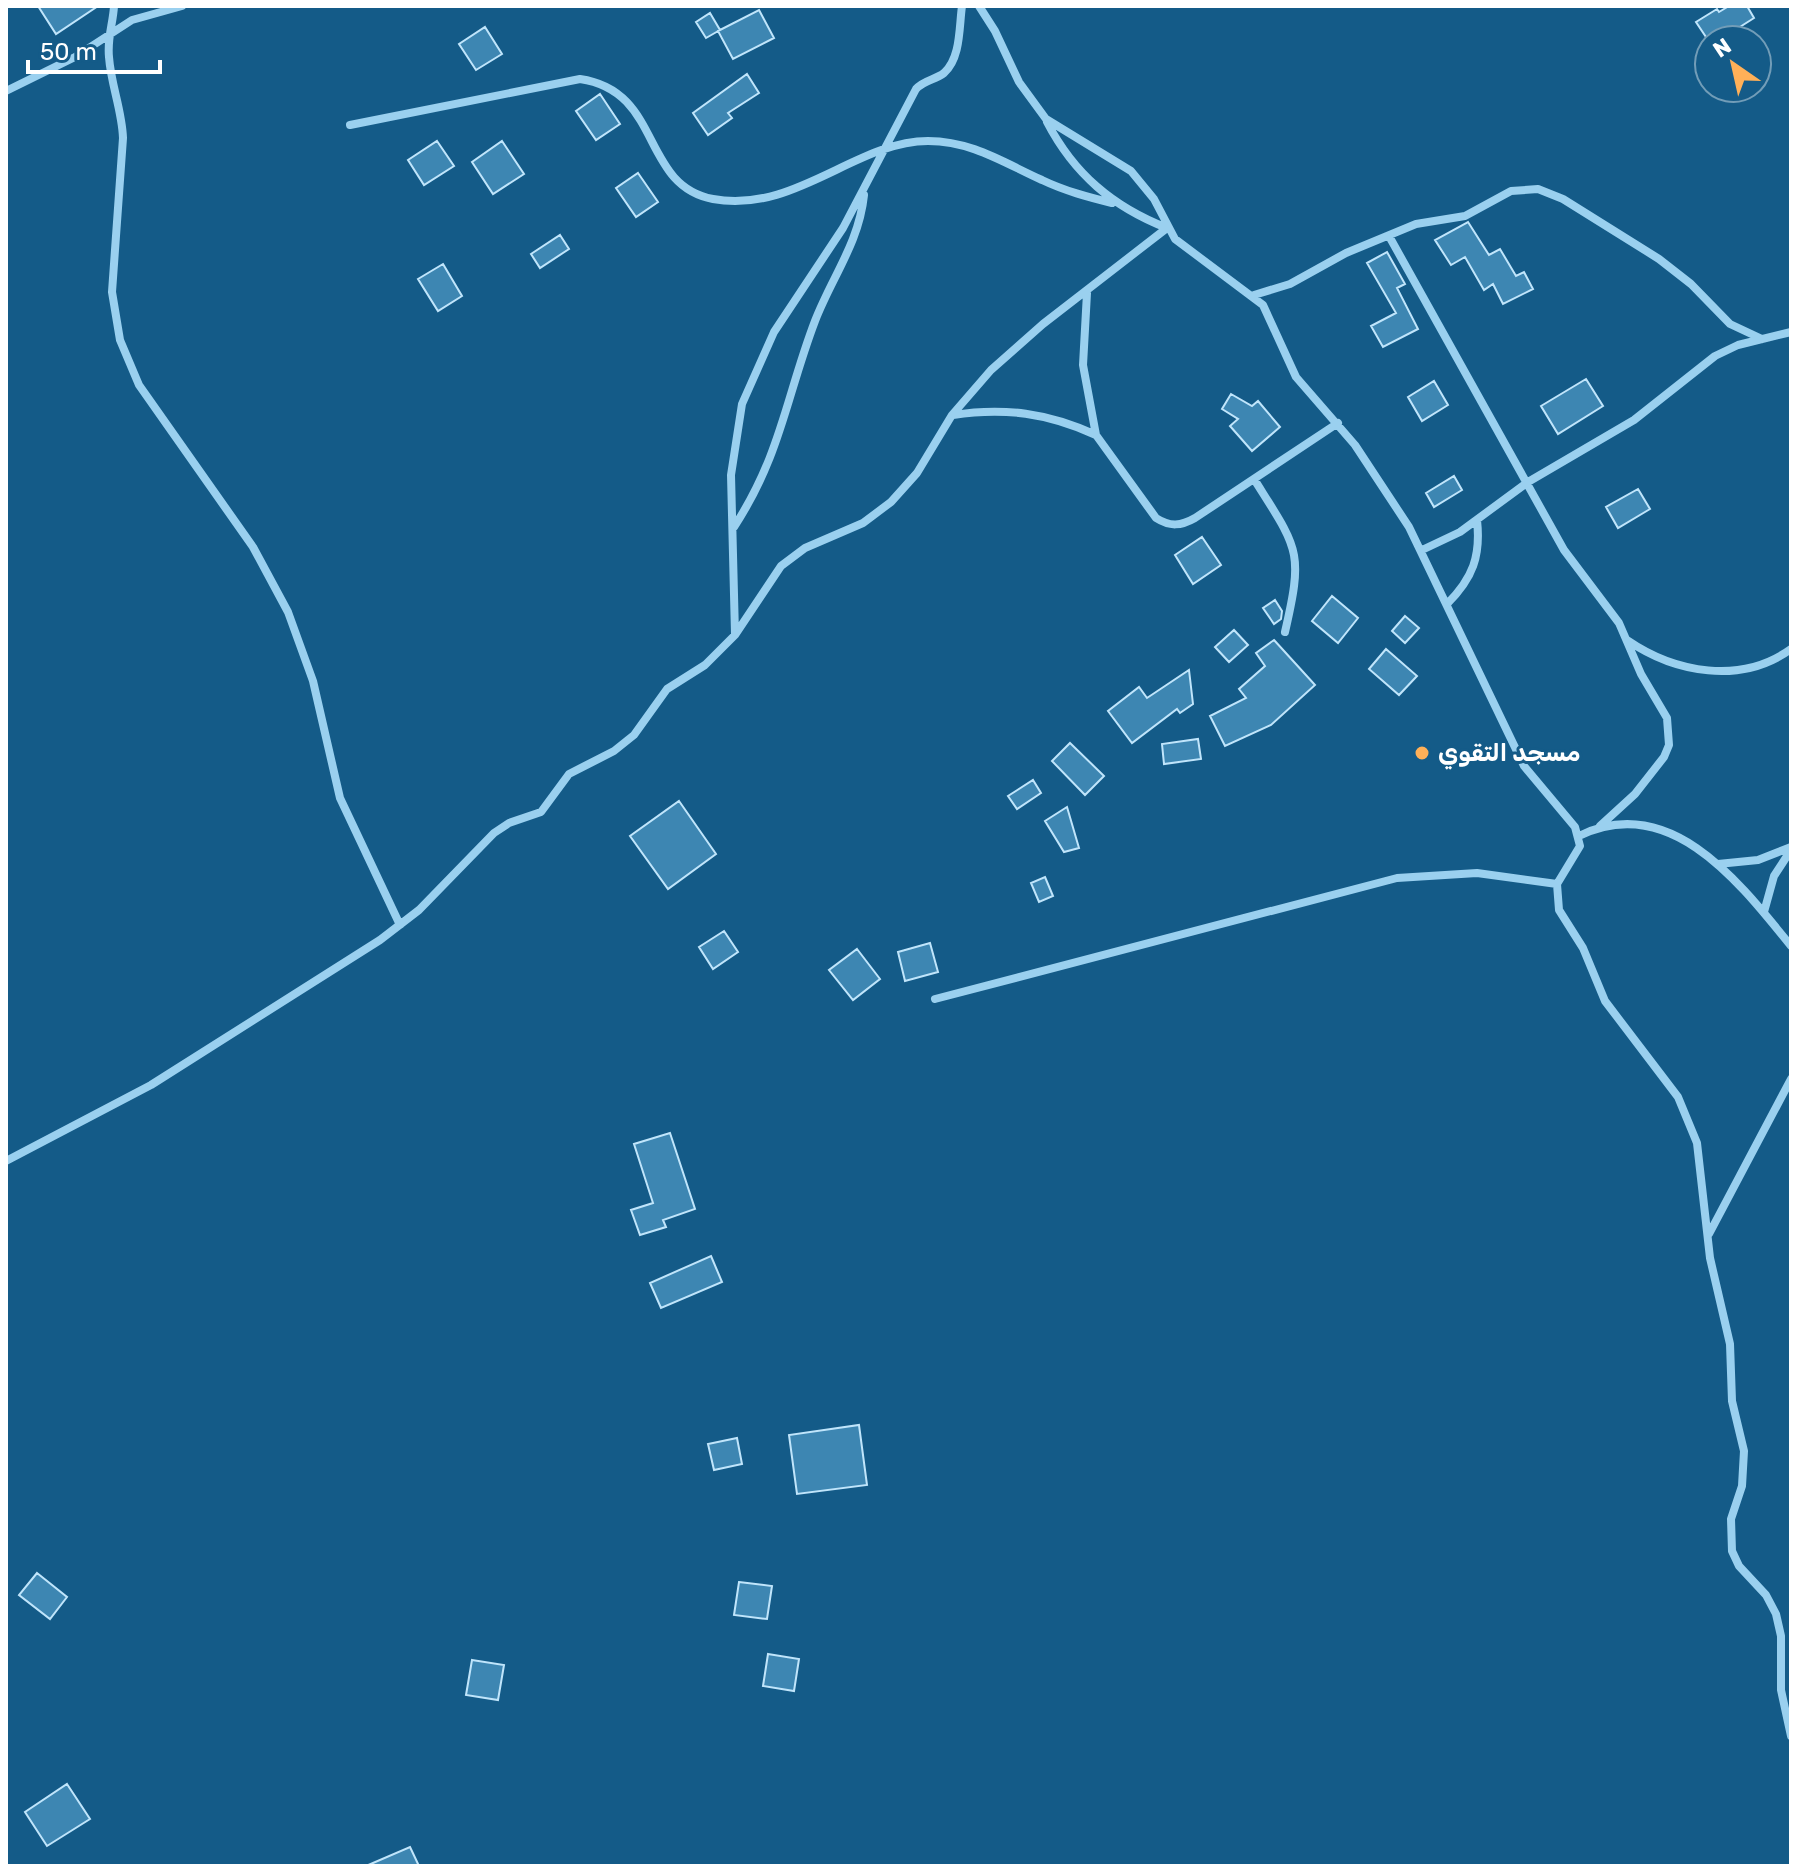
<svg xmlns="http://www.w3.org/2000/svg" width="1797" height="1872" font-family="Rubik,Vazirmatn,sans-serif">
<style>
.building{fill:#3d86b2;stroke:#c0e5fb;stroke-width:2}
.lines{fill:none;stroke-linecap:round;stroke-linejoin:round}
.street{stroke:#9ad0ef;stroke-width:8}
.poi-dot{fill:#ffb058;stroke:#145b88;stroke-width:3}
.labels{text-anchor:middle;stroke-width:6;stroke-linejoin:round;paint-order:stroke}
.poi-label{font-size:24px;font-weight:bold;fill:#fff;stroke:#145b88;text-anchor:start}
</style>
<rect width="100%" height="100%" fill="#145b88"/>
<path class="building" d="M38 6H98L56 34Z
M1729 6H1747L1754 18 1732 32 1737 40H1708L1696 22 1717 9 1719 12Z
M759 10 774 38 733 59 718 31Z
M710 13 720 30 706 38 696 22Z
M485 27 502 54 476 70 459 44Z
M747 74 759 93 728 113 732 118 708 135 693 113Z
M600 94 620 124 596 140 576 111Z
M437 141 454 166 424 185 408 160Z
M502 141 524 174 493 194 472 162Z
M638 173 658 202 636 217 616 188Z
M1468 222 1489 255 1500 249 1516 276 1524 272 1533 289 1503 304 1493 284 1484 290 1465 257 1451 265 1435 240Z
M560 235 569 249 540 268 531 254Z
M1387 252 1405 284 1397 288 1418 329 1383 347 1371 326 1396 313 1367 263Z
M443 264 462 296 438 311 418 279Z
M1586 379 1603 406 1558 434 1541 406Z
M1434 381 1448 405 1422 421 1408 397Z
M1231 394 1252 406 1258 401 1280 427 1252 451 1230 426 1238 419 1222 409Z
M1454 476 1462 490 1434 507 1426 493Z
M1638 489 1650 509 1618 528 1606 507Z
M1202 537 1221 565 1193 584 1175 555Z
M1332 596 1358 618 1338 643 1312 621Z
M1275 600 1282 611 1281 619 1274 624 1263 608Z
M1405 616 1419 628 1405 643 1392 631Z
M1234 630 1248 645 1229 662 1215 647Z
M1274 640 1315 685 1271 725 1225 746 1210 716 1246 698 1239 689 1265 666 1256 653Z
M1386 649 1417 676 1399 695 1369 669Z
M1189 670 1193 704 1180 713 1177 709 1132 743 1108 711 1139 687 1147 698Z
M1198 739 1201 759 1164 764 1162 744Z
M1070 743 1104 776 1085 795 1052 761Z
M1033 780 1041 793 1017 809 1008 796Z
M679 801 716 854 668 889 630 836Z
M1067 807 1079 848 1064 852 1045 821Z
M1045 877 1053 896 1039 902 1031 883Z
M724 931 738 952 713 969 699 947Z
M930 943 938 972 905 981 898 952Z
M857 949 880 979 853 1000 829 970Z
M670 1133 695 1209 663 1220 666 1227 640 1235 631 1210 653 1203 634 1144Z
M711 1256 722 1282 661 1308 650 1283Z
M859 1425 867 1485 797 1494 789 1435Z
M737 1438 742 1464 714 1470 708 1444Z
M37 1573 67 1597 50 1619 19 1595Z
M739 1582 772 1586 767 1619 734 1615Z
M768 1654 799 1659 794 1691 763 1686Z
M472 1660 504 1665 498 1700 466 1695Z
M67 1784 90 1819 47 1846 25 1812Z
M410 1847 419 1866H366Z"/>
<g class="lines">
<path class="street" d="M114 6C113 24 107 38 109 57 111 85 122 110 123 138L112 292 120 340 139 385 253 547 288 612 313 681 340 798 400 925
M979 6 995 31 1019 82 1046 119 1131 171 1154 199 1175 239 1263 305 1296 377 1355 445 1409 527 1524 766 1575 827 1580 846 1557 884 1559 910 1583 948 1605 1001 1678 1097 1697 1143 1710 1258 1730 1344 1732 1401 1744 1451 1742 1486 1731 1519 1732 1551 1739 1566 1766 1595 1776 1614 1781 1636V1690L1791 1736
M6 91 75 57 132 20 182 6
M350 125 580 79C663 91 640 185 713 199 795 214 856 141 928 141 972 141 1004 163 1042 180 1065 191 1088 197 1112 203
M1389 236 1564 550 1619 623 1641 674 1667 718 1669 745 1664 757 1635 794 1600 826
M1087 293 1083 365 1096 435 1156 518C1170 527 1181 526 1195 518L1338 423
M1254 295 1290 284 1346 253 1416 224 1465 216 1511 191 1538 189 1563 199 1659 259 1691 284 1730 324 1762 339
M953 415C1004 407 1048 413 1096 435
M1254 479C1298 549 1304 550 1285 632
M734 527C781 455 786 397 815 321 832 277 859 243 864 195
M1422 550 1460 532 1528 482 1634 420 1715 356 1738 345 1791 332
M1447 604C1473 578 1481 556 1477 520
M735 634 731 475 742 404 774 332 843 228 916 89C924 80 935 80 944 73 961 58 959 27 962 6
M1627 640C1675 673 1741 685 1791 649
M1579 836C1670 791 1740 883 1791 946
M1718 864 1758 860 1791 847
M1764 912 1774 876 1791 850
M935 999 1397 878 1477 873 1557 884
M6 1161 151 1085 380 940 419 910 494 833 509 823 541 812 569 774 614 751 634 735 667 689 705 665 735 635 781 566 805 548 863 523 891 502 917 473 952 415 991 370 1043 324 1167 228C1113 207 1074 174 1047 122
M1709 1234 1791 1079"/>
</g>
<circle class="poi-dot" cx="1422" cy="753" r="8"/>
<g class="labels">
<g class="poi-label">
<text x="1438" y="761">مسجد التقوي</text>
</g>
</g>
<rect width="1797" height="1872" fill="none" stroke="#ffffff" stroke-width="16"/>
<g transform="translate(1733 64) rotate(326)"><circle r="38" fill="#145b88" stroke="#729db8" stroke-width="2"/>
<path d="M0-6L14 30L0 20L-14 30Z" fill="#ffb058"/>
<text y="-12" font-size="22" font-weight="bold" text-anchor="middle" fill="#ffffff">N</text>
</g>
<path d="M28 60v12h132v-12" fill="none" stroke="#ffffff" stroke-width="4"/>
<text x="40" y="60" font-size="24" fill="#ffffff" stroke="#145b88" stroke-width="6" paint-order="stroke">50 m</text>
</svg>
